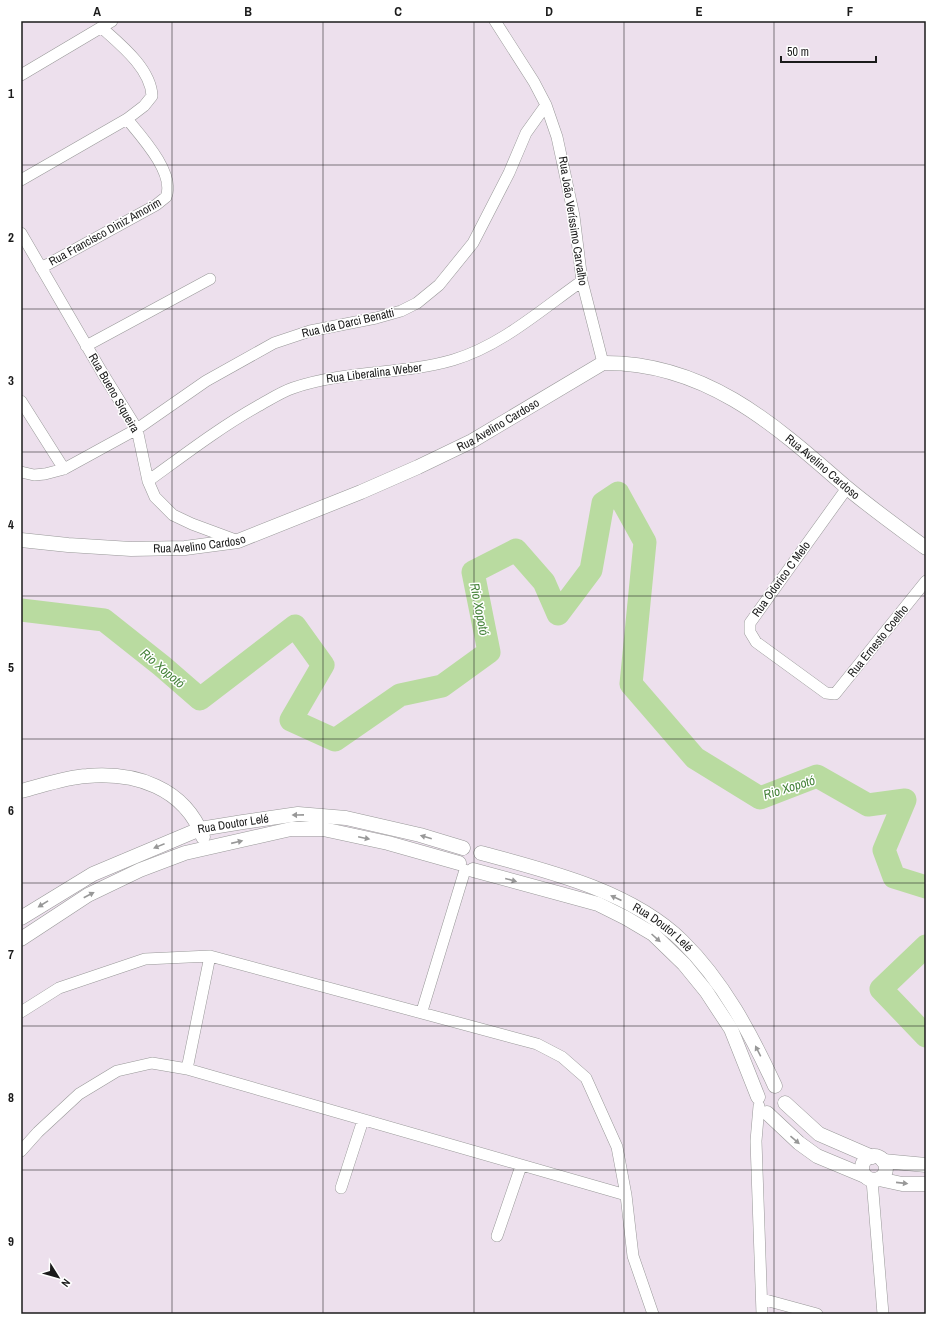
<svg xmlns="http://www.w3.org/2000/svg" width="947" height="1335" font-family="'Archivo Narrow',sans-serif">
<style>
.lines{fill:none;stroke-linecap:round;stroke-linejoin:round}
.river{stroke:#b9dba0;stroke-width:23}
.minor-casing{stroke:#989898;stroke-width:12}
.tertiary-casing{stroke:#989898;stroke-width:15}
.minor{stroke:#fff;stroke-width:11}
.tertiary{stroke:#fff;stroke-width:14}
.oneway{fill:#989898}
.grid{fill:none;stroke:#1b1b1b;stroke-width:1;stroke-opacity:0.55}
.labels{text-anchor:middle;stroke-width:3;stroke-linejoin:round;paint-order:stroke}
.street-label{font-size:12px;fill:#1b1b1b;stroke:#fff}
.water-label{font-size:13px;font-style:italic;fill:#46833b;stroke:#fff}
.neatline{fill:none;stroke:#1b1b1b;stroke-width:1.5}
.grid-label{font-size:13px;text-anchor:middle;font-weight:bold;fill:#1b1b1b}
</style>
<rect width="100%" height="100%" fill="#ede0ed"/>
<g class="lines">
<path class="river" d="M21 610 104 620 162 666 200 699 295 626 323 665 291 720 335 740 400 695 442 686 489 652 473 572 516 550 544 582 558 614 591 570 603 503 618 493 645 542 631 684 695 758 760 798 817 776 868 805 905 800 884 850 894 877 926 887
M926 946 881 989 926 1036"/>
<defs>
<path id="minor" d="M495 21 534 82 546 105 557 137 574 216 582 281 603 363
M21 75 112 21
M21 180 127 119 144 106 152 96C151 69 121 45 102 28
M21 233 103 374 137 429 148 481 155 497 173 515 192 524 238 541
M41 268 156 205 166 197C176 174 141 136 127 119
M86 346 210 279
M21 401 64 469
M21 472 34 475 45 474 64 469 137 429 206 381 274 343 310 331 376 318 401 311 417 303 439 285 473 243 509 173 526 133 546 105
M148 481C184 455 219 428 258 406 269 400 281 392 293 388 346 370 401 375 453 360 501 346 542 309 582 281
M847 488 750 623V632L756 642 826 693 835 694 926 581
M422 1011 465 870
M21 1012 59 988 145 959 210 956 537 1044 562 1057 586 1078 617 1147 626 1195 633 1256 653 1314
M187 1069 210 956
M759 1106 756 1141 762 1314
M21 1151 38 1132 79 1094 117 1071 152 1063 187 1069 626 1195
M872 1180 883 1314
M341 1188 363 1120
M497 1236 521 1166
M762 1299 817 1314"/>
<g id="tertiary">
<path id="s1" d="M21 540 68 545 131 549 185 548 238 541 361 492 418 467 472 441 603 363C705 362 774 424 846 487 871 508 899 528 926 548"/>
<path d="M21 791C41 786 66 777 87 776 135 772 184 787 203 837"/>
<path id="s2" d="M481 853C548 871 631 891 682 941 723 981 751 1034 775 1086"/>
<path d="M473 870 598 904 626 918 653 934 684 964 706 991 731 1029 758 1097"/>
<path id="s3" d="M21 918 93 874 200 829 243 822 298 814 346 818 420 835 463 848"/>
<path d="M21 939 88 895 140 870 185 853 291 829H323L388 843 459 863"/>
<path d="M785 1103 819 1134 872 1157"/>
<path d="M767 1113 799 1143 817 1156 865 1176"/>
<circle cx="874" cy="1168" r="12"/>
<path d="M883 1161 926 1165"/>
<path d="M879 1179 902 1184H926"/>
</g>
</defs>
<use href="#minor" class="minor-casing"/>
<use href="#tertiary" class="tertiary-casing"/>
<use href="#minor" class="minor"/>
<use href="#tertiary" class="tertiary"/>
</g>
<defs><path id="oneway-solid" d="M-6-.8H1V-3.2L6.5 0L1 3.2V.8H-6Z"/></defs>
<g class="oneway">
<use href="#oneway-solid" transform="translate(298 815) rotate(179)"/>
<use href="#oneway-solid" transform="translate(426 837) rotate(-164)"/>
<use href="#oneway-solid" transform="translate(364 838) rotate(12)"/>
<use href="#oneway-solid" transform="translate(237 842) rotate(-13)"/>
<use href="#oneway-solid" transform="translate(159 846) rotate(158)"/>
<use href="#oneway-solid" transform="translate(511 880) rotate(15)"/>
<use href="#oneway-solid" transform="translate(89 895) rotate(-28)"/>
<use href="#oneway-solid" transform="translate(616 898) rotate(-156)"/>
<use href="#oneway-solid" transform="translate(43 904) rotate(148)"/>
<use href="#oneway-solid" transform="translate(656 938) rotate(42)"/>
<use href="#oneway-solid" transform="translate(758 1051) rotate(-117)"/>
<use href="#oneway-solid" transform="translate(795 1140) rotate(41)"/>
<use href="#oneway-solid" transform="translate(902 1183) rotate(6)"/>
</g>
<path class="grid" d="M172 21V1314M323 21V1314M474 21V1314M624 21V1314M774 21V1314M21 165H926M21 309H926M21 452H926M21 596H926M21 739H926M21 883H926M21 1026H926M21 1170H926"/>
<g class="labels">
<g class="street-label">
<text transform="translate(573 221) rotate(81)" y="4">Rua João Veríssimo Carvalho</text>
<text transform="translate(105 232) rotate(-29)" y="4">Rua Francisco Diniz Amorim</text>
<text transform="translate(348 323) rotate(-13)" y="4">Rua Ida Darci Benatti</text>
<text transform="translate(374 373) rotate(-7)" y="4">Rua Liberalina Weber</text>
<text transform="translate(114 393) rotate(60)" y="4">Rua Bueno Siqueira</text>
<text dy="4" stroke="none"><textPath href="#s1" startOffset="503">Rua Avelino Cardoso</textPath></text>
<text dy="4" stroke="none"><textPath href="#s1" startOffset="874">Rua Avelino Cardoso</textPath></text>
<text dy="4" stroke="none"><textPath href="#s1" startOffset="179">Rua Avelino Cardoso</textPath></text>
<text transform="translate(781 579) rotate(-54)" y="4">Rua Odorico C Melo</text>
<text transform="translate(878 641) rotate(-51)" y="4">Rua Ernesto Coelho</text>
<text dy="4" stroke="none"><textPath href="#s3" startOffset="234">Rua Doutor Lelé</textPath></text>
<text dy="4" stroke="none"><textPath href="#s2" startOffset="198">Rua Doutor Lelé</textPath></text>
</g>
<g class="water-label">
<text transform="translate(480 609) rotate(79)" y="5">Rio Xopotó</text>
<text transform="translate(163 668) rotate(40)" y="5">Rio Xopotó</text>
<text transform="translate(789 787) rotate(-17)" y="5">Rio Xopotó</text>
</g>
</g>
<rect width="947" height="1335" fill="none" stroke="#ffffff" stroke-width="44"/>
<g transform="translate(58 1277) rotate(127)" stroke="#ffffff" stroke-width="3" paint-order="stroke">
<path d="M0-3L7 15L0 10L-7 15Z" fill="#1b1b1b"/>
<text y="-6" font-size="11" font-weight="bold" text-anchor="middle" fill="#1b1b1b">N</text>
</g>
<path d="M781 56v6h95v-6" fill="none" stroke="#1b1b1b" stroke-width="2"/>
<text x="787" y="56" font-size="12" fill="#1b1b1b" stroke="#ffffff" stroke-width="3" paint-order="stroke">50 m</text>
<rect x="22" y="22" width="903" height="1291" class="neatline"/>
<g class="grid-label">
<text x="97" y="16">A</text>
<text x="248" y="16">B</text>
<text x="398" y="16">C</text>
<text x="549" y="16">D</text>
<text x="699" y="16">E</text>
<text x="850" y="16">F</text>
<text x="11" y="98">1</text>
<text x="11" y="242">2</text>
<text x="11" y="385">3</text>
<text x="11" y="529">4</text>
<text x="11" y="672">5</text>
<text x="11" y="815">6</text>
<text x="11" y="959">7</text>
<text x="11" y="1102">8</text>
<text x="11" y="1246">9</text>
</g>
</svg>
